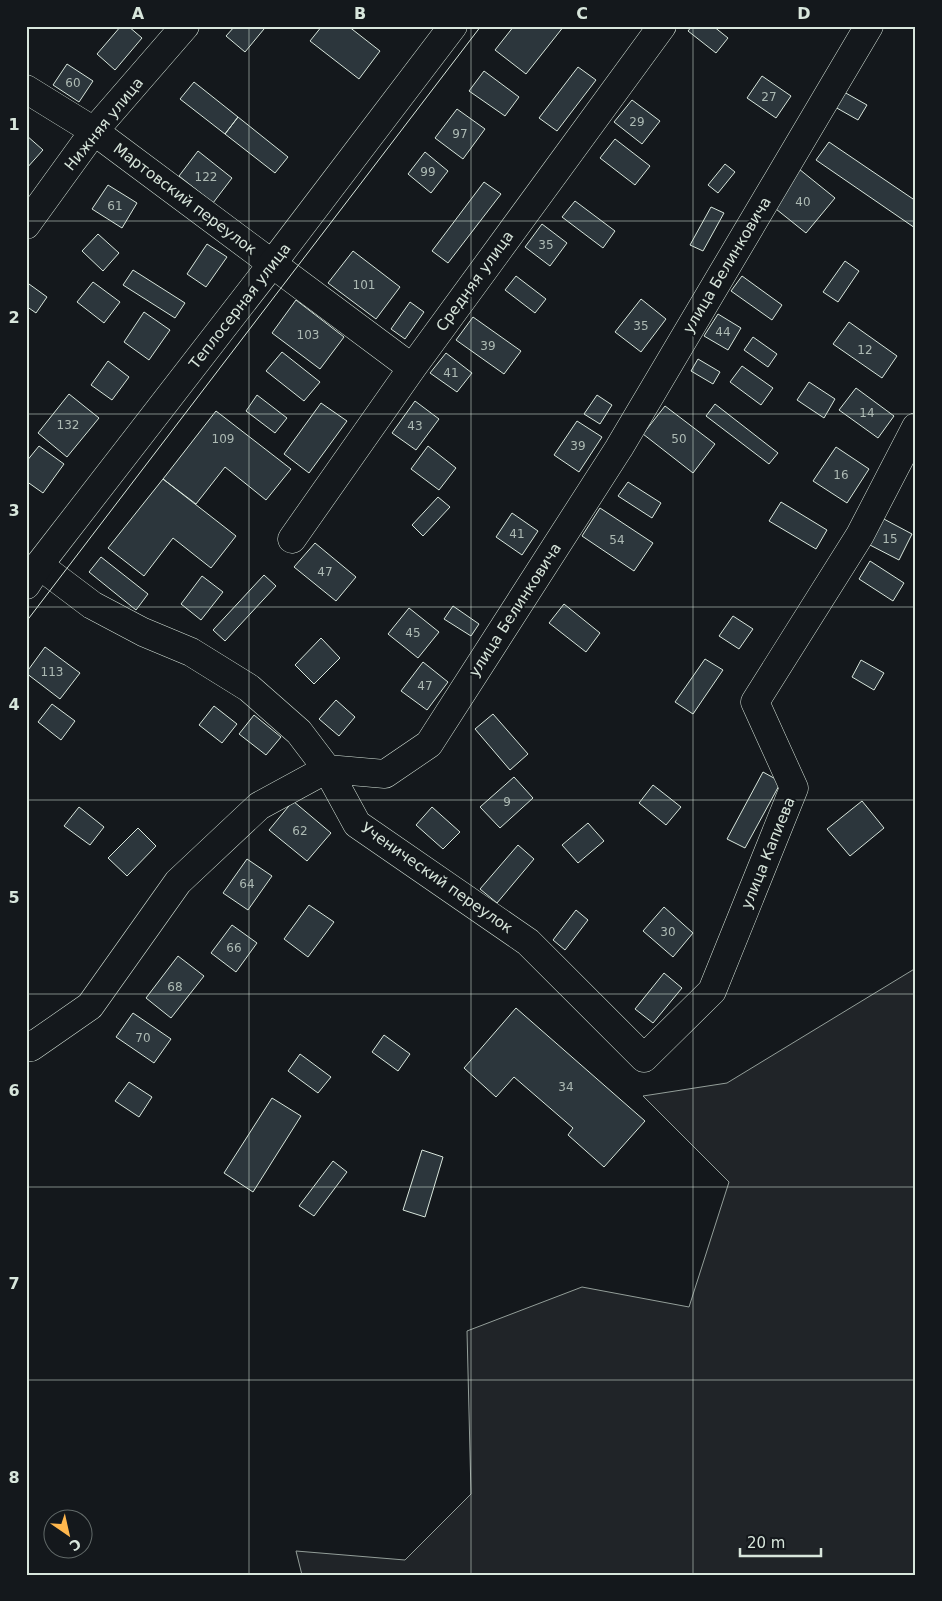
<svg xmlns="http://www.w3.org/2000/svg" width="942" height="1601" font-family="'DejaVu Sans',sans-serif">
<style>
.green{fill:#202428;stroke:#939e99}
.building{fill:#2c363c;stroke:#d8e6dc}
.lines{fill:none;stroke-linecap:round;stroke-linejoin:round}
.minor-casing{stroke:#d8e6dc;stroke-width:29}
.major-casing{stroke:#d8e6dc;stroke-width:29}
.minor{stroke:#14181c;stroke-width:28}
.major{stroke:#14181c;stroke-width:28}
.tram{stroke:#d8e6dc;stroke-width:1}
.grid{fill:none;stroke:#d8e6dc;stroke-width:1;stroke-opacity:0.55}
.labels{text-anchor:middle;stroke-width:4;stroke-linejoin:round;paint-order:stroke}
.number-label{font-size:12px;fill:#adbab4}
.street-label{font-size:15px;fill:#d8e6dc;stroke:#14181c}
.neatline{fill:none;stroke:#d8e6dc;stroke-width:2}
.grid-label{font-size:16px;text-anchor:middle;font-weight:bold;fill:#d8e6dc}
</style>
<rect width="100%" height="100%" fill="#14181c"/>
<path class="green" d="M916 968V1575H302L296 1551 405 1560 471 1494 467 1331 582 1287 689 1307 729 1182 643 1096 727 1083Z"/>
<path class="building" d="M121 26H128L142 38 115 70 97 54Z
M235 26H261L264 29 245 52 226 36Z
M322 26H348L380 51 359 79 310 41Z
M514 26H564L526 74 495 50Z
M692 26H713L728 38 716 53 688 31Z
M67 64 93 81 79 102 53 85Z
M578 67 596 80 557 131 539 118Z
M484 71 519 97 505 116 469 91Z
M762 76 791 96 776 118 747 98Z
M194 82 238 117 225 134 180 99Z
M844 92 867 105 858 120 835 107Z
M632 100 660 121 642 144 614 122Z
M457 109 485 129 463 159 435 138Z
M238 117 288 157 275 173 225 134Z
M26 135 43 150 26 169Z
M615 139 650 166 635 185 600 158Z
M829 142 916 201 915 228 816 160Z
M198 151 232 178 213 203 179 176Z
M425 152 448 171 431 193 408 174Z
M725 164 735 172 718 193 708 185Z
M799 169 835 198 806 233 771 205Z
M484 182 501 194 448 263 432 251Z
M108 185 137 203 122 228 92 209Z
M575 201 615 231 603 248 562 217Z
M711 207 724 213 703 251 690 245Z
M542 224 567 243 550 266 525 247Z
M98 234 119 253 103 271 82 251Z
M207 244 227 257 206 287 187 274Z
M353 251 400 287 376 319 328 283Z
M845 261 859 271 838 302 823 292Z
M133 270 185 303 175 318 123 285Z
M516 276 546 299 535 313 505 290Z
M742 276 782 305 772 320 731 291Z
M93 282 120 302 104 323 77 302Z
M29 284 47 297 36 313 26 306V288Z
M641 299 666 319 641 352 615 332Z
M296 300 344 337 320 369 272 333Z
M410 302 424 312 405 339 391 329Z
M144 312 170 330 149 360 124 342Z
M718 314 741 328 728 350 704 336Z
M473 317 521 351 504 374 456 340Z
M849 322 897 356 882 378 833 344Z
M753 337 777 354 768 367 744 350Z
M282 352 320 382 304 401 266 371Z
M446 353 472 373 457 392 430 373Z
M698 359 720 372 713 384 691 371Z
M108 361 129 377 112 400 91 385Z
M742 366 773 388 761 405 730 382Z
M809 382 835 399 824 418 797 400Z
M856 388 894 416 878 438 839 410Z
M69 394 99 418 67 457 38 433Z
M257 395 287 418 275 433 246 411Z
M597 395 612 405 600 424 584 414Z
M415 401 439 419 416 450 392 433Z
M321 403 347 421 309 473 284 454Z
M715 404 778 453 769 464 706 416Z
M665 406 715 444 693 473 643 434Z
M216 411 291 469 266 500 225 467 196 504 163 479Z
M577 421 602 437 579 472 554 455Z
M39 446 64 464 43 493 26 481V462Z
M428 446 456 468 439 490 411 469Z
M836 447 869 469 847 503 813 481Z
M163 479 236 536 211 568 173 538 144 576 108 548Z
M628 482 661 503 652 518 618 496Z
M438 497 450 507 423 536 412 525Z
M781 502 827 530 816 549 769 521Z
M600 508 653 543 634 571 582 536Z
M512 513 538 531 522 555 496 537Z
M882 518 912 534 899 560 868 544Z
M315 543 356 577 336 601 294 567Z
M101 557 148 594 136 610 89 572Z
M870 561 904 583 893 601 859 579Z
M264 575 276 586 225 641 213 630Z
M202 576 223 592 201 620 181 604Z
M564 604 600 633 586 652 549 623Z
M453 606 479 624 471 636 444 619Z
M409 608 439 632 418 658 388 634Z
M733 616 753 629 739 649 719 636Z
M321 638 340 658 314 684 295 665Z
M45 647 80 673 60 699 26 673Z
M705 659 723 670 693 714 675 702Z
M861 660 884 673 874 690 852 677Z
M423 662 448 682 427 710 401 691Z
M336 700 355 717 339 736 319 719Z
M52 704 75 721 61 740 38 722Z
M214 706 237 724 222 743 199 725Z
M493 714 528 754 510 770 475 729Z
M254 715 281 737 266 755 239 734Z
M763 772 781 782 745 848 727 839Z
M514 777 533 798 500 828 480 807Z
M653 785 681 807 666 825 639 803Z
M293 801 331 833 307 861 269 830Z
M862 801 884 828 850 856 827 829Z
M79 807 104 827 90 845 64 826Z
M432 807 460 832 443 849 416 825Z
M588 823 604 841 578 863 562 845Z
M138 828 156 846 127 876 108 858Z
M518 845 534 859 497 903 480 889Z
M247 859 272 876 248 910 223 893Z
M309 905 334 922 308 957 284 939Z
M664 907 693 933 673 957 643 931Z
M576 910 588 920 565 950 553 940Z
M232 925 257 943 236 972 211 953Z
M178 956 204 976 171 1018 146 998Z
M664 973 682 988 653 1023 635 1009Z
M516 1008 645 1121 604 1167 568 1135 573 1128 514 1077 496 1097 464 1068Z
M133 1013 171 1039 154 1063 116 1037Z
M384 1035 410 1054 398 1071 372 1052Z
M300 1054 331 1077 318 1093 288 1071Z
M129 1082 152 1097 139 1117 115 1101Z
M272 1098 301 1116 253 1192 224 1173Z
M422 1150 443 1157 425 1217 403 1210Z
M333 1161 347 1172 314 1216 299 1206Z"/>
<g class="lines">
<defs>
<path id="minor" d="M26 89 94 131 412 368
M26 225 94 131 185 26
M292 539 412 368 662 26
M39 565 92 605 143 632 191 652 249 688 299 732 327 769 357 824 528 942 644 1058 712 991 794 788 755 702 860 535 916 427
M26 1044 31 1047 90 1006 178 882 259 806 327 769 385 774 429 744 619 448 869 26"/>
<path id="major" d="M26 585 39 565 272 264 453 26"/>
</defs>
<use href="#minor" class="minor-casing"/>
<use href="#major" class="major-casing"/>
<use href="#minor" class="minor"/>
<use href="#major" class="major"/>
<path class="tram" d="M26 622 481 26"/>
</g>
<path class="grid" d="M249 26V1575M471 26V1575M693 26V1575M26 221H916M26 414H916M26 607H916M26 800H916M26 994H916M26 1187H916M26 1380H916"/>
<g class="labels">
<g class="number-label">
<text x="73" y="87">60</text>
<text x="769" y="101">27</text>
<text x="637" y="126">29</text>
<text x="460" y="138">97</text>
<text x="428" y="176">99</text>
<text x="206" y="181">122</text>
<text x="803" y="206">40</text>
<text x="115" y="210">61</text>
<text x="546" y="249">35</text>
<text x="364" y="289">101</text>
<text x="641" y="330">35</text>
<text x="723" y="336">44</text>
<text x="308" y="339">103</text>
<text x="488" y="350">39</text>
<text x="865" y="354">12</text>
<text x="451" y="377">41</text>
<text x="867" y="417">14</text>
<text x="68" y="429">132</text>
<text x="415" y="430">43</text>
<text x="223" y="443">109</text>
<text x="679" y="443">50</text>
<text x="578" y="450">39</text>
<text x="841" y="479">16</text>
<text x="517" y="538">41</text>
<text x="890" y="543">15</text>
<text x="617" y="544">54</text>
<text x="325" y="576">47</text>
<text x="413" y="637">45</text>
<text x="52" y="676">113</text>
<text x="425" y="690">47</text>
<text x="507" y="806">9</text>
<text x="300" y="835">62</text>
<text x="247" y="888">64</text>
<text x="668" y="936">30</text>
<text x="234" y="952">66</text>
<text x="175" y="991">68</text>
<text x="143" y="1042">70</text>
<text x="566" y="1091">34</text>
</g>
<g class="street-label">
<text transform="translate(104 124) rotate(-51)" y="5">Нижняя улица</text>
<text transform="translate(185 199) rotate(37)" y="5">Мартовский переулок</text>
<text transform="translate(727 265) rotate(-59)" y="5">улица Белинковича</text>
<text transform="translate(475 281) rotate(-54)" y="5">Средняя улица</text>
<text transform="translate(240 306) rotate(-52)" y="5">Теплосерная улица</text>
<text transform="translate(515 610) rotate(-57)" y="5">улица Белинковича</text>
<text transform="translate(768 853) rotate(-68)" y="5">улица Капиева</text>
<text transform="translate(437 878) rotate(35)" y="5">Ученический переулок</text>
</g>
</g>
<rect width="942" height="1601" fill="none" stroke="#14181c" stroke-width="55"/>
<g transform="translate(68 1534) rotate(146)"><circle r="24" fill="#14181c" stroke="#626a69"/>
<path d="M0-4L9 19L0 12L-9 19Z" fill="#ffb74d"/>
<text y="-8" font-size="14" font-weight="bold" text-anchor="middle" fill="#d8e6dc">С</text>
</g>
<path d="M740 1548v8h81v-8" fill="none" stroke="#d8e6dc" stroke-width="2.5"/>
<text x="747" y="1548" font-size="15" fill="#d8e6dc" stroke="#14181c" stroke-width="4" paint-order="stroke">20 m</text>
<rect x="28" y="28" width="886" height="1546" class="neatline"/>
<g class="grid-label">
<text x="138" y="19">A</text>
<text x="360" y="19">B</text>
<text x="582" y="19">C</text>
<text x="804" y="19">D</text>
<text x="14" y="130">1</text>
<text x="14" y="323">2</text>
<text x="14" y="516">3</text>
<text x="14" y="710">4</text>
<text x="14" y="903">5</text>
<text x="14" y="1096">6</text>
<text x="14" y="1289">7</text>
<text x="14" y="1483">8</text>
</g>
</svg>
